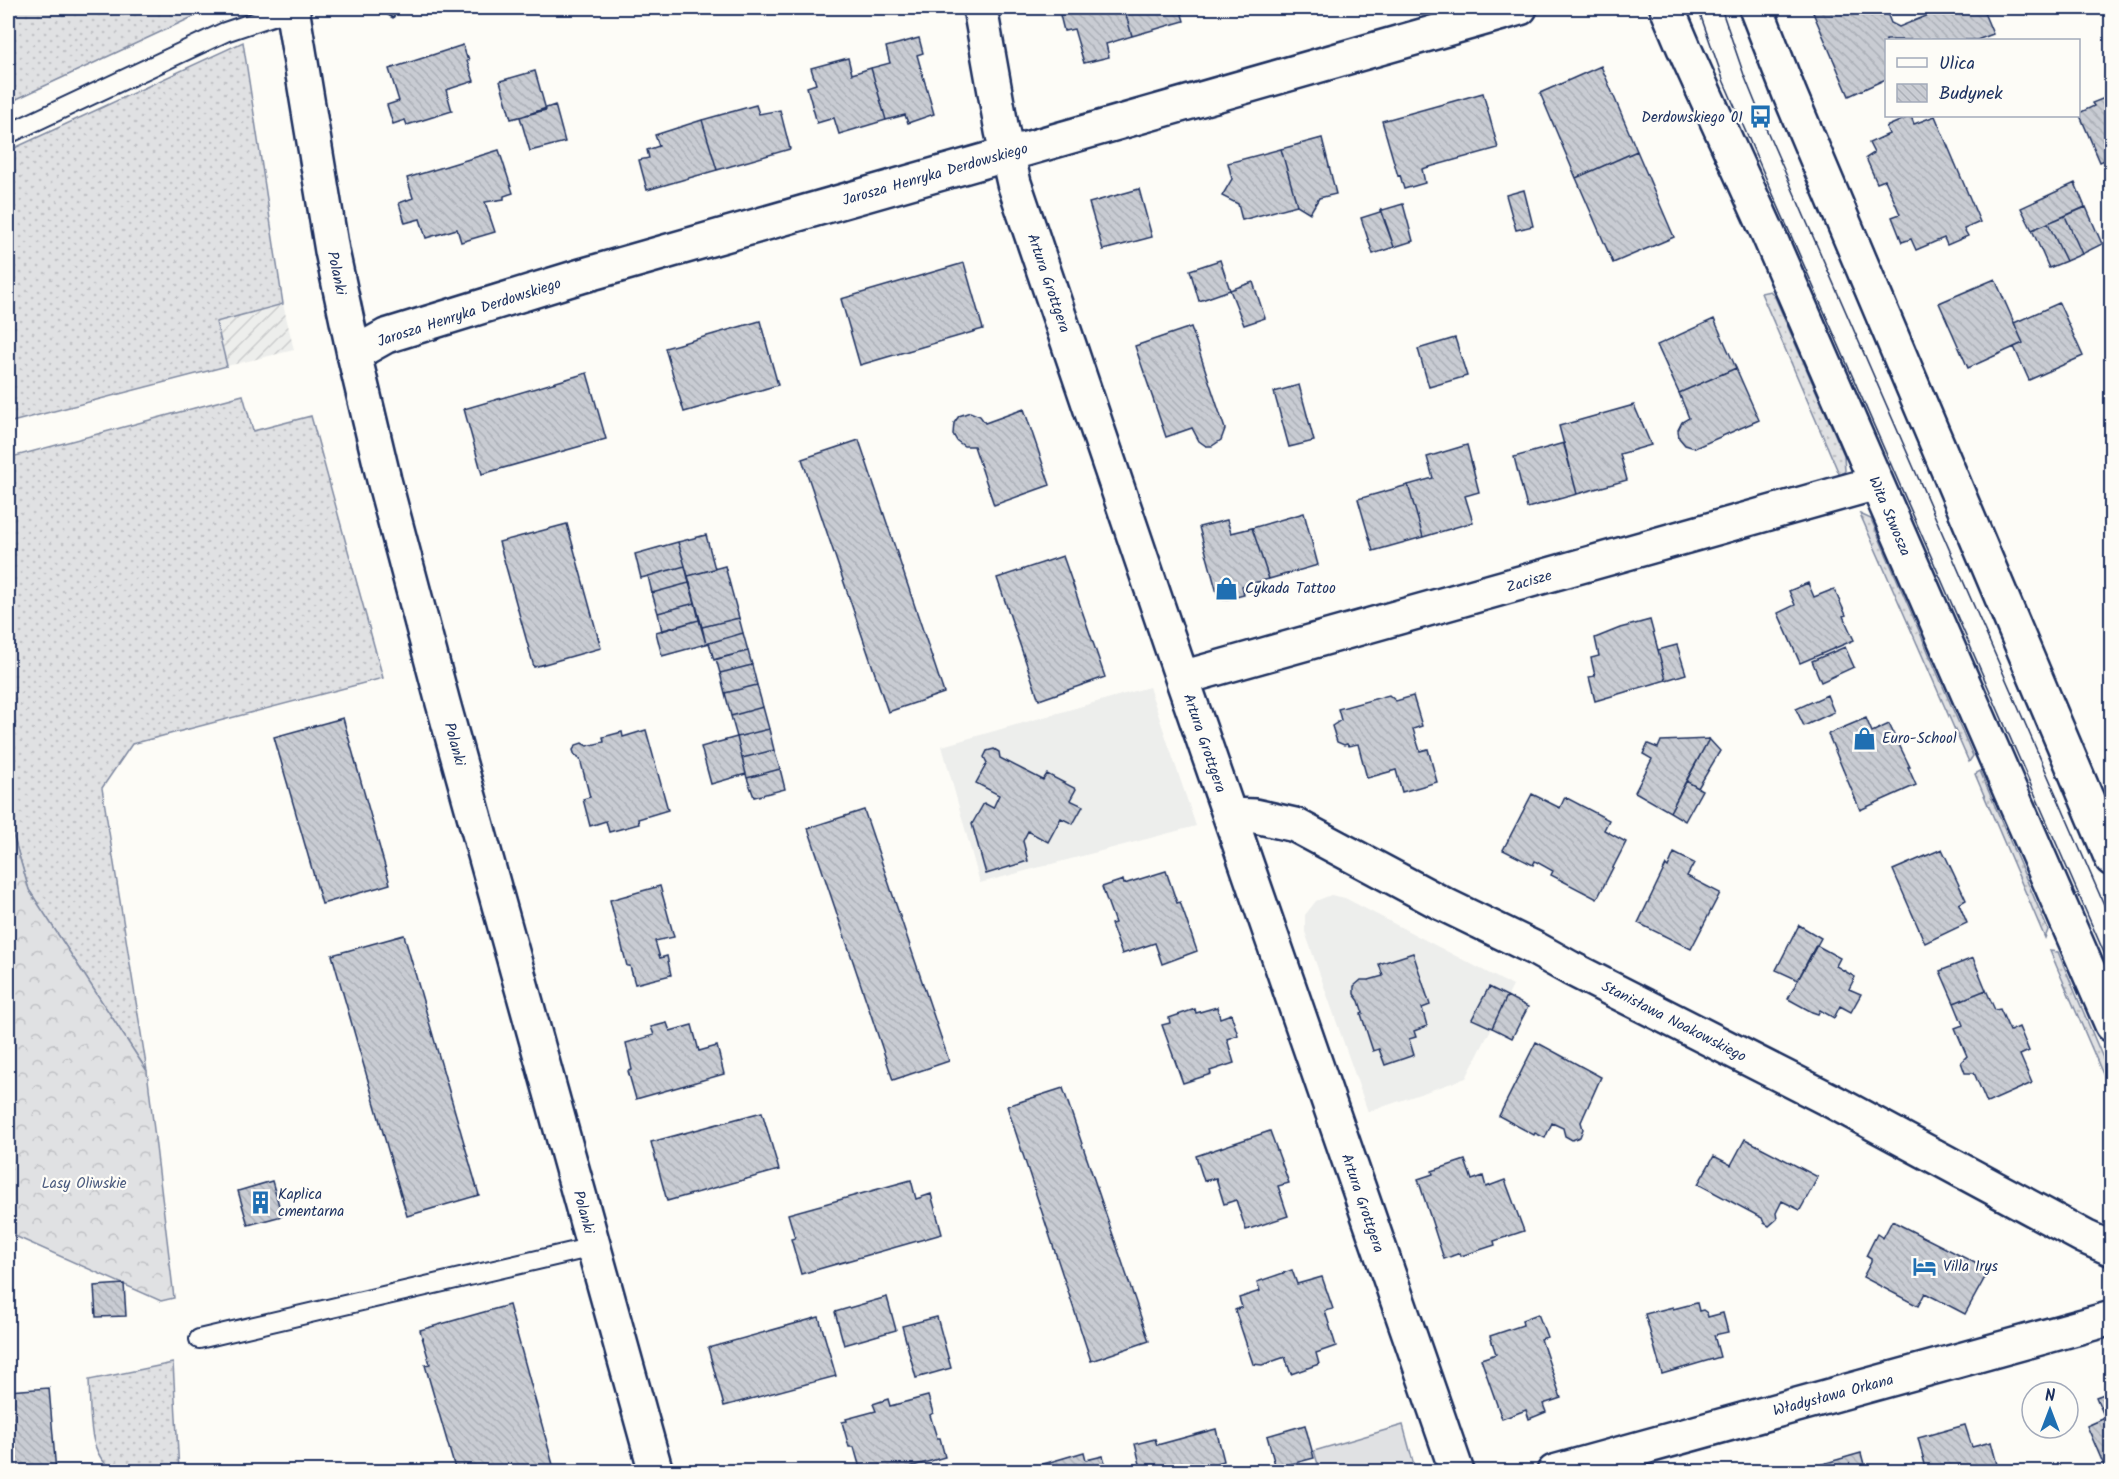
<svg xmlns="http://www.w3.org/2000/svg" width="2119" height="1479" font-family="Kalam,sans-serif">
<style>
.built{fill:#edeeec}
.industrial{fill:url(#industrial-furrows)}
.grass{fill:url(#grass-dots);stroke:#7e88a0;stroke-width:1.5}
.forest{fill:url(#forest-crowns);stroke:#7e88a0;stroke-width:1.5}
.garden{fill:#e0e1e3;stroke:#7e88a0;stroke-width:1.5}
.building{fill:url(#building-back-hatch);stroke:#1b2f5e;stroke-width:1.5}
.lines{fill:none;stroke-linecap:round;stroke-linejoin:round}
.service-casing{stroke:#1b2f5e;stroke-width:22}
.minor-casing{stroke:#1b2f5e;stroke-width:38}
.tertiary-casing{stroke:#1b2f5e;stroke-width:38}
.service{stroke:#fdfcf7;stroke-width:18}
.minor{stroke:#fdfcf7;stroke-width:33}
.tertiary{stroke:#fdfcf7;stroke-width:33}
.tram{stroke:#1b2f5e;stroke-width:1.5}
.labels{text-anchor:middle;stroke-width:4.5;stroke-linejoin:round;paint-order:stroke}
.poi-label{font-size:15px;fill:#1b2f5e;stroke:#fdfcf7;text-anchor:start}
.street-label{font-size:15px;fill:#1b2f5e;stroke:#fdfcf7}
.park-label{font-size:15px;fill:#4c5c7f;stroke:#fdfcf7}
</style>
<defs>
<pattern id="industrial-furrows" width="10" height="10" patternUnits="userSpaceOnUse" patternTransform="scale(1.5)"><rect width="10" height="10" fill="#edeeec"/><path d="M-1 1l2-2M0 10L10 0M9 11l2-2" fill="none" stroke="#cbcccd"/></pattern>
<pattern id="grass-dots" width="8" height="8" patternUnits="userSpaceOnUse" patternTransform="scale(1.5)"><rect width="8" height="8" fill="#e0e1e3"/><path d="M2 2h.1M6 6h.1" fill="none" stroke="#c0c1c5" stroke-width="1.8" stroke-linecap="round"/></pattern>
<pattern id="forest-crowns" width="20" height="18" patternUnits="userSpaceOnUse" patternTransform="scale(1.5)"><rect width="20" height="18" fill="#e0e1e3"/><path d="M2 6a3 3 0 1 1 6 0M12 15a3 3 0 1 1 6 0" fill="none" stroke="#c0c1c5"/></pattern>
<pattern id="building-back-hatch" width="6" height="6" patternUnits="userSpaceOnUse" patternTransform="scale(1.5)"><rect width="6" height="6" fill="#c9ccd3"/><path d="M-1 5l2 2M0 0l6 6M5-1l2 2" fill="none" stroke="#acb0b8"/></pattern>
</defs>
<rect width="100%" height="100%" fill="#fdfcf7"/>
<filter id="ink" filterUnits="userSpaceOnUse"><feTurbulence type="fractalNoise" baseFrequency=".0167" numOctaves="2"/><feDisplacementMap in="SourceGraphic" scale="12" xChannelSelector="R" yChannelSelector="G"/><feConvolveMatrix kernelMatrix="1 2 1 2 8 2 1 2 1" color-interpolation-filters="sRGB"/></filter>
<g filter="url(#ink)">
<path class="built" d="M1149 687 1196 826 980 883 942 746Z
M1331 895 1345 898 1513 986 1466 1078 1368 1112 1305 932V915L1316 901Z"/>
<path class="industrial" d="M283 304 294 350 227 366 216 322Z"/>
<path class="grass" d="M8 8H212L8 103Z
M243 42 283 304 216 322 227 366 8 423V151Z
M1770 291 1774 295 1844 455 1845 471 1840 476 1761 293Z
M243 395 253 431 311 416 383 678 132 744 102 788 147 1071 29 890 8 818V458Z
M1860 514 1871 519 1973 756 1969 762Z
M1980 771 2048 930 2045 938 1975 774Z
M2050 951 2058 952 2111 1077V1093Z
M173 1363 179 1471C166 1472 130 1474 119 1471 85 1462 91 1408 89 1380Z"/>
<path class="forest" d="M8 818 29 890 147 1071 174 1298 161 1301 8 1233Z"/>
<path class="garden" d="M1403 1425 1415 1469 1407 1472 1320 1471 1314 1451Z"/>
<path class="building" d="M376 8H408L399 9 393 18Z
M1068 8H1124L1132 36 1106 44 1109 57 1084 63 1074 29 1064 31 1060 15 1070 13Z
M1124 8H1180L1184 21 1132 36Z
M1811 8H1890L1887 13 1891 23 1899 27 1946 8H1982L1993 34 1977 40H1886V79L1849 96Z
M2065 8H2087L2067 13Z
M919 38 923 53 917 55 934 114 908 123 905 115 886 120 871 68 890 63 886 47Z
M463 45 467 58 468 57 469 60 467 61 474 81 446 90 452 111 407 125 405 120 393 124 387 105 399 101 389 69Z
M848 58 852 74 871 68 886 120 839 134 834 118 817 123 807 87 816 84 811 68Z
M1601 66 1637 151 1576 178 1540 93Z
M535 71 546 110 511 119 500 81Z
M1483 93 1498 148 1422 169 1425 183 1404 189 1400 175 1398 176 1382 121Z
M2112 95V157L2100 162 2079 113 2094 106 2092 103Z
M555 105 565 142 530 151 520 117Z
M756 105 759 114 780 110 790 149 717 170 702 120Z
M1911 116 1914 124 1935 116 1980 222 1964 229 1968 236 1947 245 1944 238 1916 250 1911 239 1902 242 1892 217 1900 214 1885 180 1877 183 1866 158 1874 153 1869 143 1889 134 1886 127Z
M702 120 717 170 647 190 639 160 649 158 647 150 659 146 655 135Z
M1322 138 1336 194 1319 198 1310 213 1297 205 1281 149Z
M1281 149 1297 205 1242 220 1238 204 1222 196 1232 179 1228 163Z
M499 150 513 193 504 196V199L485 202 495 232 461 242 457 229 426 238 420 219 405 223 399 203 413 198 407 178Z
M1637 151 1674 237 1613 263 1576 178Z
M2075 183 2085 207 2032 230 2021 208Z
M1139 189 1152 237 1103 250 1089 203Z
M1524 190 1533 226 1516 230 1506 195Z
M1403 204 1413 241 1394 247 1381 209 1383 210Z
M2086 207 2102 244 2082 254 2065 216Z
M1380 209 1394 247 1373 254 1361 218 1380 212Z
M2065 216 2082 254 2066 261 2048 223Z
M2048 223 2066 261 2049 268 2032 230Z
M1220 260 1230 290 1199 301 1190 270Z
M964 263 983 329 860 365 841 299Z
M1995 279 2023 343 1968 368 1939 303Z
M1253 282 1265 318 1244 325 1230 290Z
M2059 303 2083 356 2029 380 2014 347 2023 343 2014 323Z
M1714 319 1736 368 1679 393 1657 345Z
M760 321 778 385 684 412 665 348Z
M1191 327 1225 429 1221 440 1212 446H1206L1199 441 1192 428 1166 437 1135 346Z
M1455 338 1467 376 1429 387 1418 349Z
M1736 368 1759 420 1695 448 1685 445 1679 438 1678 430 1682 422 1689 418 1679 393Z
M587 373 606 439 482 474 464 409Z
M1299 385 1314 441 1289 447 1274 392Z
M1634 405 1651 445 1620 454 1627 480 1577 494 1559 426Z
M1024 409 1050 485 994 505 974 446H964L957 441 953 434 954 423 959 416 970 412 980 416 985 423Z
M859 440 944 693 888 712 802 459Z
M1564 443 1577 494 1527 508 1514 457Z
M1467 445 1479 492 1465 496 1473 522 1423 537 1408 485 1433 478 1427 457Z
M1408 485 1423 537 1373 551 1358 499Z
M1304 513 1318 565 1269 579 1252 528Z
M1227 520 1231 533 1252 528 1269 579 1242 586 1244 595 1224 600 1222 592 1217 593 1199 527Z
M567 524 601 648 534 667 499 542Z
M706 535 715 569 688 576 678 542Z
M678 542 685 566 641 578 635 554Z
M1063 556 1105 677 1039 700 997 578Z
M685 566 689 583 652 593 648 576Z
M725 566 739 618 702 627 688 576Z
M689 583 695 603 658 613 652 593Z
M1808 583 1814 597 1834 589 1846 615 1843 616 1854 640 1800 663 1778 613 1795 605 1789 591Z
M695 603 699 620 662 631 658 613Z
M739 618 743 633 706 644 702 627Z
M699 620 706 644 662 656 656 632Z
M1650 620 1666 680 1595 701 1589 677 1595 676 1591 658 1599 656 1595 638 1620 628Z
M743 633 748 651 714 660 709 643Z
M1677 645 1686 674 1666 680 1658 650Z
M1845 647 1854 667 1821 682 1812 661Z
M748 651 752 665 720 673 716 659Z
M752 665 757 685 725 693 720 673Z
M757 685 763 707 731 716 725 693Z
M1389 695 1396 701 1413 696 1422 726 1413 729 1420 751 1428 749 1437 782 1402 792 1396 770 1367 778 1358 744 1348 746 1347 744 1344 745 1337 742 1332 726 1341 720 1338 709Z
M1827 695 1834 712 1804 726 1796 709Z
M763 707 769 729 737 737 731 716Z
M343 718 390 884 322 904 274 737Z
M1866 718 1872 732 1889 724 1910 767H1908L1916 785 1860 810 1828 734Z
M769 729 774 750 742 758 737 737Z
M646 730 668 810 638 819 639 824 609 832 606 821 590 826 583 799 590 797 580 759 575 756 573 750 576 745 582 743 587 746 604 742 603 737 622 732 623 737Z
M737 737 746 774 711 784 701 747Z
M1709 739 1670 812 1635 792 1652 759 1643 754 1648 744 1658 748 1661 741Z
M1709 739 1720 751 1698 788 1686 781Z
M994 749 999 752 1000 758 1043 780 1047 774 1076 789 1070 800 1083 806 1073 824 1061 818 1048 842 1028 831 1023 841 1028 861 986 874 972 824 984 803 993 808 999 795 976 783 987 763 984 757 987 751Z
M774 750 780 769 747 778 742 758Z
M780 769 785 789 754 797 747 778Z
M1686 781 1702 790 1685 821 1670 812Z
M1532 794 1560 808 1565 797 1609 820 1604 830 1626 842 1597 899 1551 875 1553 871 1535 861 1533 865 1503 850Z
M864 810 949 1061 893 1080 808 828Z
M1942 849 1966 900 1959 904 1967 923 1925 943 1893 870Z
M1674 853 1694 863 1687 876 1720 893 1691 949 1638 923 1666 865 1668 867Z
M1166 871 1177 903 1180 902 1197 951 1162 964 1155 943 1122 954 1111 924 1115 923 1102 887 1123 880 1124 884Z
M660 886 674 937 655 941 660 958 667 956 671 975 635 984 630 966H627L610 900Z
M1799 925 1821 938 1798 980 1776 970Z
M404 935 479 1195 407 1216 332 955Z
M1816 945 1840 958 1836 966 1855 977 1849 989 1861 994 1851 1012 1840 1006 1834 1018 1820 1010 1818 1014 1812 1012 1788 999Z
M1413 953 1430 1005 1422 1008 1427 1026 1414 1031 1416 1037 1409 1039 1414 1055 1385 1065 1379 1049 1373 1051 1361 1014 1363 1013 1359 1001 1354 994V986L1361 980H1369L1383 976 1379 964Z
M1973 958 1986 990 1954 1003 1940 971Z
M1489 987 1507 996 1492 1028 1472 1019Z
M1986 990 1995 1010 2000 1009 2010 1031 2019 1027 2029 1051 2020 1055 2032 1083 1987 1103 1974 1073H1965L1961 1062 1967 1056 1955 1028 1963 1025 1954 1003Z
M1507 996 1528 1007 1512 1038 1492 1028Z
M1217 1007 1220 1018 1231 1014 1238 1035 1227 1039 1234 1063 1210 1071 1211 1074 1183 1083 1162 1025 1170 1023 1169 1018 1195 1009 1196 1013Z
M667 1023 670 1031 692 1025 699 1051 717 1046 724 1074 636 1099 628 1071 632 1070 626 1043 654 1035 651 1027Z
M1536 1042 1601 1077 1581 1122 1583 1129 1580 1137 1572 1140 1565 1136 1563 1128 1552 1123 1545 1138 1535 1133 1534 1135 1499 1116Z
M1063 1088 1149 1341 1091 1361 1007 1106Z
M762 1112 779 1170 667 1201 651 1142Z
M1270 1131 1289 1183 1278 1186 1288 1216 1246 1230 1236 1200 1224 1204 1216 1178 1204 1181 1196 1156Z
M1745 1139 1818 1177 1800 1210 1782 1201 1776 1213 1777 1219 1769 1226 1764 1223 1762 1218 1698 1184 1714 1156 1731 1165Z
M1465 1160 1472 1180 1483 1176 1486 1187 1505 1180 1524 1231 1494 1241 1495 1245 1461 1256 1460 1253 1444 1259 1418 1179 1433 1174 1432 1171Z
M911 1180 916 1199 931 1194 942 1234 801 1274 791 1239 795 1238 788 1214Z
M272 1181 282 1216 248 1225 238 1191Z
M1892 1221 1989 1270 1965 1314 1925 1293 1918 1306 1863 1277 1871 1262V1259L1866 1256 1877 1234 1883 1238Z
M1292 1270 1297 1284 1322 1277 1333 1309 1325 1311 1336 1346 1316 1353 1319 1364 1291 1374 1285 1357 1262 1365 1253 1364 1235 1310 1242 1307 1239 1298 1260 1291 1257 1282Z
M124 1284 126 1316 96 1317 94 1286Z
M887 1297 896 1330 844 1345 835 1312Z
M1697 1303 1699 1311 1703 1310 1707 1313 1708 1317 1723 1313 1728 1332 1714 1335 1720 1357 1662 1374 1645 1314 1673 1307V1309Z
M509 1305 555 1472H456L425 1365 430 1364 420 1330Z
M1538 1314 1547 1337 1541 1339 1561 1398 1543 1404 1546 1412 1529 1419 1526 1410 1502 1419 1481 1359 1496 1354 1490 1336 1523 1325 1522 1320Z
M819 1317 836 1376 724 1406 708 1348Z
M937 1317 951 1368 916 1378 902 1326Z
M49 1388 56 1472H8V1391Z
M2112 1391V1468L2106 1470 2087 1426 2105 1418 2096 1397Z
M928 1396 933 1413 930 1415 937 1438H940L945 1457 892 1472H861L854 1447H849L842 1422 847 1421 846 1419 876 1411 873 1404 888 1399 890 1406Z
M1305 1425 1314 1458 1276 1468 1267 1436Z
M1965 1425 1972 1447 1991 1442 1999 1472H1927L1918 1438Z
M1216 1429 1224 1461 1217 1463 1219 1472H1142L1135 1444 1155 1439 1157 1445Z
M1084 1452 1086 1460 1103 1456 1108 1472H1014L1013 1466 1021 1463 1023 1470Z
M1861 1453 1866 1472H1813L1812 1467Z"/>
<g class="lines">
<defs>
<path id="service" d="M8 134 225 32 293 9
M199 1339 593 1247"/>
<path id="minor" d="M980 8 1002 131 1014 183 1182 678 1457 1472
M1667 8 1684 48 1767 231 2112 1025
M1756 8 1790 95 2112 859
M354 354 386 336 581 276 1520 8
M1182 678 1876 483
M1230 815 1255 816 1295 825 1443 904 1536 949 1570 968 1832 1101 2085 1237 2112 1249
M1554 1472 2112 1318"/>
<path id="tertiary" d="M292 8 332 251 354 354 384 480 443 703 656 1472"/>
</defs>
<use href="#service" class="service-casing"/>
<use href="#minor" class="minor-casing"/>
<use href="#tertiary" class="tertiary-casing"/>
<use href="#service" class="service"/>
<use href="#minor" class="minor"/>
<use href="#tertiary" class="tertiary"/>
<path class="tram" d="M1698 8 1724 82 2112 971
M1721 8 1744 75 1761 117 2112 923"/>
</g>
</g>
<defs>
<symbol id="bus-bare" viewBox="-9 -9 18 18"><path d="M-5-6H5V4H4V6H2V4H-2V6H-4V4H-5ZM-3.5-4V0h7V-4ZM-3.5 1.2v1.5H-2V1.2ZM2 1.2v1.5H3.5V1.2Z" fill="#1f6fb2" stroke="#fdfcf7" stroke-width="2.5" paint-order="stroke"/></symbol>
<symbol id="shop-bare" viewBox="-9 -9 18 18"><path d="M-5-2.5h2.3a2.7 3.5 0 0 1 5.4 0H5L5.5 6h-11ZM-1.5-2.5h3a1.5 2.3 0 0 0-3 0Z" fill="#1f6fb2" stroke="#fdfcf7" stroke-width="2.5" paint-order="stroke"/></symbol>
<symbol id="building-bare" viewBox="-9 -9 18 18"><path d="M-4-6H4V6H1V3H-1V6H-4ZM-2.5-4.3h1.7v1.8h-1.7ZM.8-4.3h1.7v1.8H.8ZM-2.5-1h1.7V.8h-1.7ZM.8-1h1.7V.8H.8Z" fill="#1f6fb2" stroke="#fdfcf7" stroke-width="2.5" paint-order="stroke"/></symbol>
<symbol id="hotel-bare" viewBox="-9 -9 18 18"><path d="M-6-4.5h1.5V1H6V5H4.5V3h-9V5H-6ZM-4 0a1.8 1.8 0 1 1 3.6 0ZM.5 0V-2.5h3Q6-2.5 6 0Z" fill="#1f6fb2" stroke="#fdfcf7" stroke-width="2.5" paint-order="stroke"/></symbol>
</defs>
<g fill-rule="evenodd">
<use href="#bus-bare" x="1744" y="100" width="33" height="33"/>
<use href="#shop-bare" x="1210" y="572" width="33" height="33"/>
<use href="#shop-bare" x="1848" y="722" width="33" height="33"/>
<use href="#building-bare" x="244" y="1186" width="33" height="33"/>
<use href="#hotel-bare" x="1908" y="1250" width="33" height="33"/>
</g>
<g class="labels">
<g class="poi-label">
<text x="1743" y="122" text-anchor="end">Derdowskiego 01</text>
<text x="1245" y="593">Cykada Tattoo</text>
<text x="1882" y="743">Euro-School</text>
<text x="278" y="1199">Kaplica<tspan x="278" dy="17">cmentarna</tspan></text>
<text x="1943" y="1271">Villa Irys</text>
</g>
<g class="street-label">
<text transform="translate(935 174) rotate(-16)" y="5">Jarosza Henryka Derdowskiego</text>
<text transform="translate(337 273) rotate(78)" y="5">Polanki</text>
<text transform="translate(1049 283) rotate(71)" y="5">Artura Grottgera</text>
<text transform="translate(469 312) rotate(-18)" y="5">Jarosza Henryka Derdowskiego</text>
<text transform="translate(1890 516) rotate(67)" y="5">Wita Stwosza</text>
<text transform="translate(1529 581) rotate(-16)" y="5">Zacisze</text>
<text transform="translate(1205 743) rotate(71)" y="5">Artura Grottgera</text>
<text transform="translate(455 744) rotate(75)" y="5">Polanki</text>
<text transform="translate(1674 1021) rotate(27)" y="5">Stanisława Noakowskiego</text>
<text transform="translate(1363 1203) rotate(71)" y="5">Artura Grottgera</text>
<text transform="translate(584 1212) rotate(75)" y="5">Polanki</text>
<text transform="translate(1833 1395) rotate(-15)" y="5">Władysława Orkana</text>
</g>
<g class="park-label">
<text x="84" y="1188">Lasy Oliwskie</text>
</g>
</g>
<rect width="2119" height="1479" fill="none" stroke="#fdfcf7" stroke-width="30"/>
<rect x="15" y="15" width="2089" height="1449" fill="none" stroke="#1b2f5e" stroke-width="2" filter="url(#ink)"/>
<rect x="1885" y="39" width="195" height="78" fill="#fdfcf7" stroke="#a3aaba" stroke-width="1.5"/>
<rect x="1897" y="58" width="30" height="9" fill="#fdfcf7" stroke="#a3aaba" stroke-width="1.5"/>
<text x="1939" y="69" font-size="18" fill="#1b2f5e">Ulica</text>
<rect x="1897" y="84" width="30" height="18" fill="url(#building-back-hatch)" stroke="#a3aaba" stroke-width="1.5"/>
<text x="1939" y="99" font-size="18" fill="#1b2f5e">Budynek</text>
<g transform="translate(2050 1410)"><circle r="28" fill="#fdfcf7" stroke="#a3aaba" stroke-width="1.5"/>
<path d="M0-4.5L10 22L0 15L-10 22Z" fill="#1f6fb2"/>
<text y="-9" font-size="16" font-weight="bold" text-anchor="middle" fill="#1b2f5e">N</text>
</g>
</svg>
